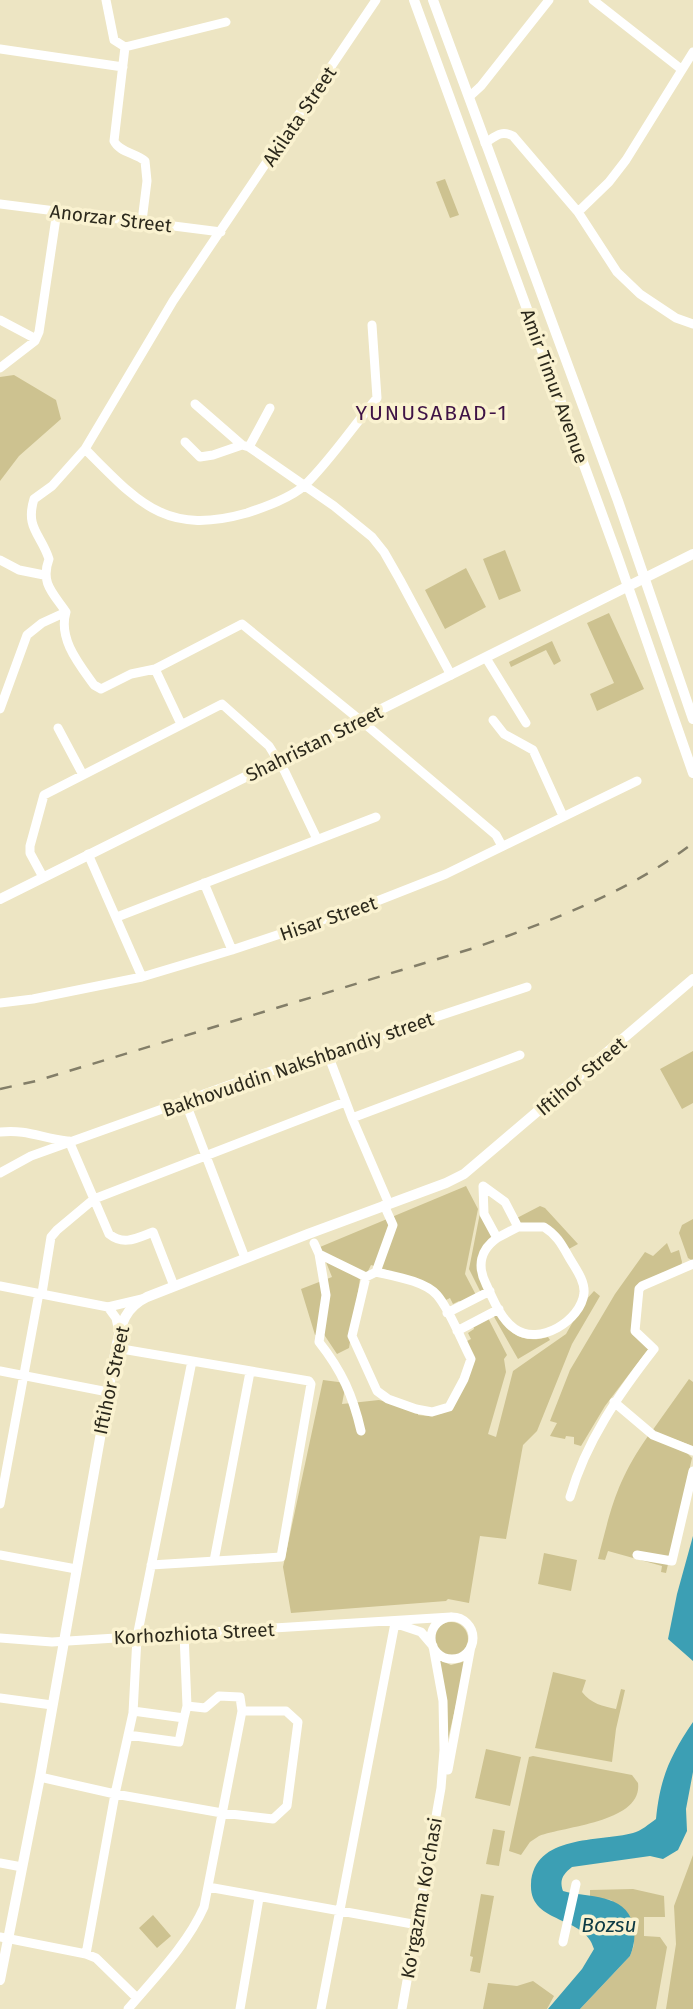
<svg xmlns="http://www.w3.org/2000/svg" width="693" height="2009" font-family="'Fira Sans',sans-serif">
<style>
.green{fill:#cdc290}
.water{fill:#3c9fb4}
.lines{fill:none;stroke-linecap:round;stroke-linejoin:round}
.minor{stroke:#fff;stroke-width:9}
.major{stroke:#fff;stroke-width:10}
.rail{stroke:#837e68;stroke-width:2.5;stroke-dasharray:12 12;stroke-linecap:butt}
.labels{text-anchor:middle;stroke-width:7;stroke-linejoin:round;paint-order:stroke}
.street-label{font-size:19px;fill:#2c291c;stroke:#faf2d0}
.neighbourhood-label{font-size:21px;letter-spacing:2px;fill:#3f1346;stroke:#faf2d0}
.water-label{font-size:21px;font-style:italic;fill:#0e3b45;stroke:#faf2d0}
</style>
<rect width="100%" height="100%" fill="#ede5c3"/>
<path class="green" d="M445 179 459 215 450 218 436 182Z
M14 375 56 400 61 419 19 456 0 481V377Z
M505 550 521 591 499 600 483 559Z
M466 568 486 607 445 629 425 590Z
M609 613 644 689 597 711 590 694 614 683 587 623Z
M552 641 561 661 554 665 546 650 511 667 509 662Z
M693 1051V1103L682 1109 660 1069Z
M466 1186 478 1209 465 1274 476 1295 462 1303 459 1301 453 1304 450 1298 444 1301 396 1273 371 1265 367 1273 358 1278 360 1279 349 1348 337 1354 323 1333 315 1335 301 1289 332 1277 320 1247Z
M540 1206 545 1208 578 1244 567 1250C550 1232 544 1218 518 1225L515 1219Z
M480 1213 494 1238 477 1266V1270L487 1288 481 1293 469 1269Z
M693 1219V1261L688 1258 679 1233 682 1225Z
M667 1243 671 1253 679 1250 682 1262 681 1266 642 1283 632 1334 649 1348 605 1406 581 1446 574 1444V1437L566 1436 565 1439 550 1436 557 1423 550 1421 570 1370 615 1294 645 1252 653 1256Z
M594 1291 600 1296 572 1344 537 1431 523 1445 506 1539 480 1536 469 1603 448 1599 446 1601 291 1613 283 1567 323 1380 346 1383 342 1404 379 1400 418 1411V1415L428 1416 443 1413 467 1376 465 1342 471 1339 468 1333 474 1329 473 1326 488 1318 507 1355 504 1359 506 1372 488 1434 496 1437 513 1371 566 1334 584 1302Z
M497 1314C509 1335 524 1344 548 1337L550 1340 518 1359 493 1315Z
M689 1379 693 1382V1446L652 1431Z
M648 1436 687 1453 692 1458 666 1573 661 1572 662 1566 608 1551 605 1560 598 1559C611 1508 617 1480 648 1436Z
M544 1553 577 1560 571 1591 538 1584Z
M434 1639a17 17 0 1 1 34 0a17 17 0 1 1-34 0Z
M437 1659 451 1665 466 1661 446 1748Z
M553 1672 586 1680 582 1692C591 1704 603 1706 616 1709L621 1689 625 1690 616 1729 612 1762 535 1748Z
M486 1749 521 1757 510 1806 475 1798Z
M533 1756 632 1775 638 1783C643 1822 566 1826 539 1836L530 1842 521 1855 509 1851 529 1757Z
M493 1829 505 1831 499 1866 486 1864Z
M693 1855V2009H666L676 1944 674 1906Z
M633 1889 664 1896 665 1917H644V1936L660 1937 667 1947 656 2009H580L630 1956 634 1945 632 1921 611 1900 590 1897V1890Z
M481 1894 494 1896 480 1973 470 1971 473 1957 470 1956Z
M153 1915 171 1936 157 1948 139 1928Z
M533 1981 554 1996 547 2009H483L488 1983 517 1986Z"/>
<path class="water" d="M693 1536V1661L668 1639 677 1594Z
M693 1722V1772L686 1809 687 1831 678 1850 663 1859 650 1856 572 1867C563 1874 559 1880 563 1891 588 1898 625 1893 633 1924 636 1936 634 1946 630 1956L580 2009H548L582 1969 594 1949C585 1915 529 1925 531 1884 534 1834 599 1842 633 1833 641 1831 649 1824 656 1819 660 1778 670 1756 693 1722Z"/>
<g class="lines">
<path class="minor" d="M106 0 114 40 125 47
M593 0 681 69
M0 49 123 67
M469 97 481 86 549 0
M485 143C496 136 501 130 513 136L578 212 617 272 640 294 676 318 693 324
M0 204 221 232
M578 212 609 182 626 160 693 52
M142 221 147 181 145 161C136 153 119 152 114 141L125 47 226 22
M0 320 36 339
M0 368 35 341 39 332 57 211
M195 404 242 445 249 447 334 506 372 537 384 552 400 580 451 675
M185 442 200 457 213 455 242 445
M249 447 270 408
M85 449C139 503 165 536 247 513 265 507 291 498 305 485 330 461 354 425 377 398L372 325
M0 560 19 570 44 575
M66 612C53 593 40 583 49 559 41 534 25 528 34 499L52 486 85 449 173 301 376 0
M486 658 526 723
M155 669 181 724
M0 709 27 635 42 623 66 612C58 639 79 664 94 685L101 689 131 674 155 669 242 624 371 729 496 835 502 846
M493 720 504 734 533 750 563 816
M58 728 83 775
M88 854 142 977
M43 877 30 853V846L44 795 222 704 269 746 285 772 317 839
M204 883 232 950
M117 917 376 817
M0 1003 33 999 142 977 232 950 367 905 446 874 637 781
M327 1052 352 1118 389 1204
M185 1101 245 1258
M352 1118 520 1055
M0 1132C27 1129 41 1138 67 1141
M69 1141 109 1234C124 1246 137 1238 153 1232L174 1286
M0 1173 31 1156 232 1084 527 987
M483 1186 505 1202 518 1227H544C557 1235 562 1245 570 1259 576 1269 585 1281 584 1293 581 1321 539 1346 515 1329 501 1320 493 1299 486 1284 477 1266 480 1250 497 1238L484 1214Z
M497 1238 518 1227
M314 1243 319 1254 366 1277 376 1272 393 1225 384 1205
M319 1254 326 1295 319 1342C342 1371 353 1396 361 1431
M366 1277 352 1336 377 1391 388 1399 416 1409 432 1412 449 1407 464 1379 471 1359C461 1340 450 1310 437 1295 425 1281 393 1276 376 1272
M0 1286 108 1307 142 1299
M42 1293 51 1237 57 1230 94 1199 345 1102
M108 1307 116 1318 119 1332
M447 1313 490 1291
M457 1331 499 1309
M116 1348 309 1381 311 1384 281 1557 151 1565
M0 1371 108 1392
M614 1402 653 1435 693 1451
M570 1497C586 1441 619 1394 654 1349L635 1331 639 1289 642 1286 693 1264
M0 1504 39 1293
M0 1555 76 1569
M637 1555 672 1561 693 1471
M214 1561 250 1372
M431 1638a21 21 0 1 1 42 0a21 21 0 1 1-42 0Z
M397 1624 421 1632 433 1646 443 1701 444 1750 441 1788 402 2009
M184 1634 187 1706
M0 1638 52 1642 451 1617
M0 1698 52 1705
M128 1735 179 1742 184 1718 133 1711
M448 1770 471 1646
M40 1777 115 1794 222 1813 273 1819 287 1806 298 1722 286 1711H242
M0 1863 22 1867
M208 1887 418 1925
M0 1937 86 1954 96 1958 137 1998
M563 1942 576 1884
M86 1954 115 1794 133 1713 137 1637 192 1361
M128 2009C155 1977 187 1945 204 1907L242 1711 240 1697 219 1696 205 1708 187 1706 184 1718
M240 2009 259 1898
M321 2009 395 1623"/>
<path class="major" d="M414 0 618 558 693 773
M433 0 618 501 693 719
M0 899 693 554
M0 1980 40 1777 116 1348C121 1325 124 1308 147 1297L308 1234 446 1183 464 1174 693 979"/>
<path class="rail" d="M0 1089 36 1081 474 948C550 921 628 893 693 843"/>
</g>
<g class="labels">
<g class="street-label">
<text transform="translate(299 116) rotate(-56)" y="7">Аkilata Street</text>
<text transform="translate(111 218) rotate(7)" y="7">Anorzar Street</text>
<text transform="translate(555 386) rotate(70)" y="7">Amir Timur Avenue</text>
<text transform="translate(314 743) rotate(-26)" y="7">Shahristan Street</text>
<text transform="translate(328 918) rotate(-19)" y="7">Hisar Street</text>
<text transform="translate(298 1064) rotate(-19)" y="7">Bakhovuddin Nakshbandiy street</text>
<text transform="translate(581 1076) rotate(-40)" y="7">Iftihor Street</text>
<text transform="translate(111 1380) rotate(-78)" y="7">Iftihor Street</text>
<text transform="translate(194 1633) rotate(-3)" y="7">Korhozhiota Street</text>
<text transform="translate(421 1898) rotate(-80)" y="7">Ko'rgazma Ko'chasi</text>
</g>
<g class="neighbourhood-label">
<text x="432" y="420">YUNUSABAD-1</text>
</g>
<g class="water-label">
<text x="609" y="1932">Bozsu</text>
</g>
</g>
</svg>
